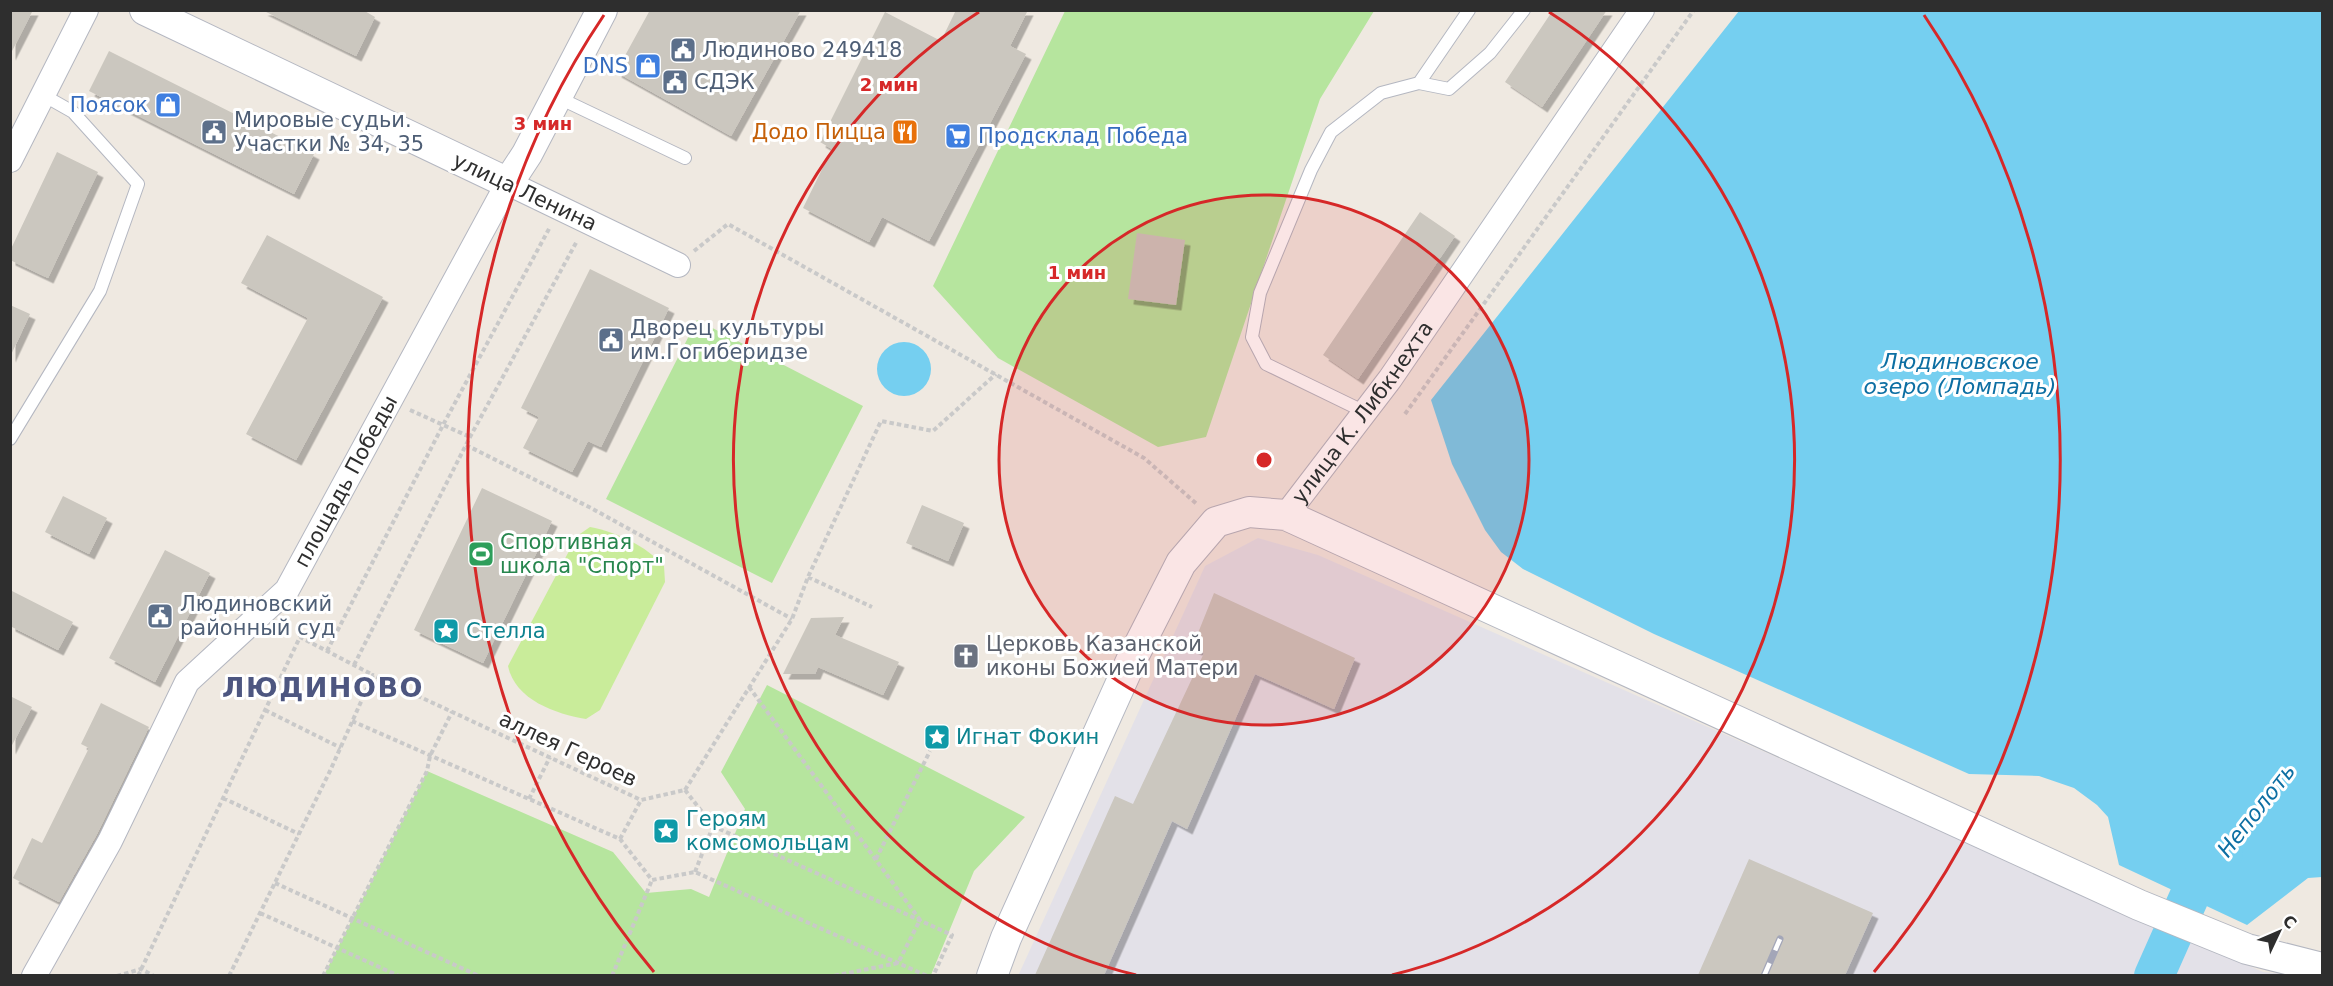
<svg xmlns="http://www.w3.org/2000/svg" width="2333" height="986" font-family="'DejaVu Sans',sans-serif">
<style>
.industrial{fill:#e3e1e8}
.green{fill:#b6e59e}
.pitch{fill:#c9ec9a}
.water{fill:#75cff0}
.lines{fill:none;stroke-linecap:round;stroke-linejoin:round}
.river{stroke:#75cff0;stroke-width:40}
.building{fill:#cbc7bf;filter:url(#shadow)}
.service-casing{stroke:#b4b7c1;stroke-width:14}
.minor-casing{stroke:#b4b7c1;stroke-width:26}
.tertiary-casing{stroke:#b4b7c1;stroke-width:32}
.path{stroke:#c9c9c9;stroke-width:4;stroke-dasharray:4.5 3;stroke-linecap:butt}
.service{stroke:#fff;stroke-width:12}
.minor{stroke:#fff;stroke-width:24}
.tertiary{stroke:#fff;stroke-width:30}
.rail-casing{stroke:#a3a6b8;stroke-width:7}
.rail{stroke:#fff;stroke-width:4.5;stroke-dasharray:14;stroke-linecap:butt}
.ring{fill:none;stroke:#d62828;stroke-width:3}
.labels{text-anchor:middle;stroke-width:6;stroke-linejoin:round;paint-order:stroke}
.service-label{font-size:21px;fill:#4e5e75;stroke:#fff;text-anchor:start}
.shop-label{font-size:21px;fill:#366cbe;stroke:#fff;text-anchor:end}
.food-label{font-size:21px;fill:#c56008;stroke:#fff;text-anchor:end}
.street-label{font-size:21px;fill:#2e2e2e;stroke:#fff}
.leisure-label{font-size:21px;fill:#27864d;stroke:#fff;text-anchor:start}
.culture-label{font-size:21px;fill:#0d838f;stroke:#fff;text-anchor:start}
.worship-label{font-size:21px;fill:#5b616d;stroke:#fff;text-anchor:start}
.water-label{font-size:22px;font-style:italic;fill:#0d6fa3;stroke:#fff}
.district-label{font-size:27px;font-weight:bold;letter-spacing:1.5px;fill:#4d5680;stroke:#fff}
.centre{fill:#d62828;stroke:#fff;stroke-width:3}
.ring-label{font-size:18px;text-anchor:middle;font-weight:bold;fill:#d62828;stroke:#fff;stroke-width:6;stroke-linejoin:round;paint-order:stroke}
</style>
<defs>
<filter id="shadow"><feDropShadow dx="5.5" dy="5.5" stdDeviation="0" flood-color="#0004"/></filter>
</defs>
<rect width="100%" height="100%" fill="#efe9e1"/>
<path class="industrial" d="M1258 538 1318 555 2263 972 2298 975 1018 976 1205 566Z"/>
<path class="green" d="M1065 11H1374L1320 99 1206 437 1158 447 998 358 933 286Z
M697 320 863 406 772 583 606 499Z
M767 685 1025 817 974 871 931 975H324L427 771 613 852 646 893 691 889 709 897 745 809 721 772Z"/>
<path class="pitch" d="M590 527C617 532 646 546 664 566L665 582 600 710 586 719C556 714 515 700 508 666L577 536Z"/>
<path class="water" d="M1739 11H2322V877L2308 878 2247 925 2119 865 2108 817 2097 805 2074 788 2039 776 1969 774 1654 634 1523 569 1501 552 1485 530 1452 464 1431 400Z
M877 369a27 27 0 1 1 54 0a27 27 0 1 1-54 0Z"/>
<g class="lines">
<path class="river" d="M2154 976 2190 895 2223 853"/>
</g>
<path class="building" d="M10 10H33L10 55Z
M262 10H363L375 17 356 56Z
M650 10H801L731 136 616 72Z
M956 10H1028L1010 46 1026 54 929 241 882 217 869 242 803 208 832 149 820 142 885 12 941 41Z
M1553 10H1607L1542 107 1505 82Z
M109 51 314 154 294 194 89 91Z
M57 152 98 172 48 278 10 260V251Z
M1420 212 1455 236 1358 379 1323 355Z
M1137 233 1185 240 1176 305 1128 299Z
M267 235 383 297 296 460 246 434 308 318 241 283Z
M590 269 669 308 601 447 588 441 572 472 523 448 539 417 521 408Z
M10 305 30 314 10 357Z
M482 488 552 521 483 663 414 630Z
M63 496 107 518 89 554 45 532Z
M922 505 964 523 948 561 906 543Z
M165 550 210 573 155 682 109 658Z
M10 590 73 622 58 650 10 626Z
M1214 593 1355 658 1334 709 1255 674 1187 829 1172 821 1104 975H1035L1115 796 1133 804 1204 653 1192 648Z
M844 617 835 635 899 662 883 695 818 667 815 674H783L811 618Z
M10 696 32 707 10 749Z
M101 703 149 727 97 834 59 902 13 878 32 838 42 843 89 748 81 744Z
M1749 859 1873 913 1845 975H1698Z"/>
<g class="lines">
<defs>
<path id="service" d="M1419 83 1469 10
M557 97 685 158
M1365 412 1266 364 1252 337 1260 293 1311 170 1331 132 1381 93 1419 83 1449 89 1490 53 1524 10
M10 439 100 291 138 184 73 112 43 95"/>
<g id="minor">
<path d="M10 160 86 10"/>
<path id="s1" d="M1286 515 1390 379 1642 10"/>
<path id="s2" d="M34 976 110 841 187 682 287 590 508 183 678 265"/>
</g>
<path id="tertiary" d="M145 10 508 183 527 154 602 10
M992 976 1006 938 1131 661 1181 563 1216 522 1249 512 1286 515 2139 905 2247 949 2322 968"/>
</defs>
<use href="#service" class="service-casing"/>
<use href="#minor" class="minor-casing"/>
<use href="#tertiary" class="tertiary-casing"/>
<path class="path" d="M694 251 728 224 1144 458 1198 505
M410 410 470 437
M1405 414 1694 10
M466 445 591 508 792 619
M808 577 872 607
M327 651 443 425 550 227
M354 665 470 437 577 241
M749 687 920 920 898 963 833 976
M265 710 341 748
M352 721 620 839 652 880 695 872 927 976
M685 790 792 619 808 577 881 421 933 431 996 374
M685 790 713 826 952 935 933 976
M223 798 299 834
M529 799 550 757
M620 839 641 800
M876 859 930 751
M695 872 713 826
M275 883 479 976
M260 913 399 976
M117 976 141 969 154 976
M138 976 300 637 373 675
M229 976 330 771 373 675 641 800 685 790
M323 976 427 771 430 756 452 712
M612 976 652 880"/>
<use href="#service" class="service"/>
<use href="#minor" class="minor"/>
<use href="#tertiary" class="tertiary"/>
<defs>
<path id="rail" d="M1764 976 1780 939"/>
</defs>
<use href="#rail" class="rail-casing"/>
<use href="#rail" class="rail"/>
</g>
<circle cx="1264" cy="460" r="265" fill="#d62828" fill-opacity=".12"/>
<g class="ring">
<circle cx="1264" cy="460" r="265"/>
<path d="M1136 975A531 531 0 0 1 979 12M1549 12A531 531 0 0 1 1392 975"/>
<path d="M654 972A796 796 0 0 1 604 15M1924 15A796 796 0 0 1 1874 972"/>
</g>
<defs>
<symbol id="civic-square" viewBox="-11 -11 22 22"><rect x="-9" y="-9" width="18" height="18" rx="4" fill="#5c6f8a" stroke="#fff"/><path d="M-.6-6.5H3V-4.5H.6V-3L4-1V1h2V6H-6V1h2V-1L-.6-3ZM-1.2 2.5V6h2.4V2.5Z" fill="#fff"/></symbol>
<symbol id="shop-square" viewBox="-11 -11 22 22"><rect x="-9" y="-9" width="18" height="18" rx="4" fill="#3f7fe0" stroke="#fff"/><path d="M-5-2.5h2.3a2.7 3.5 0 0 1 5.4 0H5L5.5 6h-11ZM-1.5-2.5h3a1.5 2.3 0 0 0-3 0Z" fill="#fff"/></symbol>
<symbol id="restaurant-square" viewBox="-11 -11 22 22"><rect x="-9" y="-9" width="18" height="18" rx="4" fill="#e8710a" stroke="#fff"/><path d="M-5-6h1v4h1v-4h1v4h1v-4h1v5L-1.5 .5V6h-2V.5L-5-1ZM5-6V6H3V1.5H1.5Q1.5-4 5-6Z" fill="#fff"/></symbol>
<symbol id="supermarket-square" viewBox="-11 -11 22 22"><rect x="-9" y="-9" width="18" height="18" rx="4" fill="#3f7fe0" stroke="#fff"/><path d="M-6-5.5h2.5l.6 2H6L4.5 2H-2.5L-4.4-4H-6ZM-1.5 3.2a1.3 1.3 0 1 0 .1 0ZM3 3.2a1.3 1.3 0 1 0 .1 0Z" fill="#fff"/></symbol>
<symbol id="stadium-square" viewBox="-11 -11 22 22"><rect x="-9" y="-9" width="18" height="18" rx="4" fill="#2e9e5b" stroke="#fff"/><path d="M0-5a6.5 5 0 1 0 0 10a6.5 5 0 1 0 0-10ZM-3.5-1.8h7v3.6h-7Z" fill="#fff"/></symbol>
<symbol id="sight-square" viewBox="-11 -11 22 22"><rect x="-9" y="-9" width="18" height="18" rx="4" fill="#0f9aa8" stroke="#fff"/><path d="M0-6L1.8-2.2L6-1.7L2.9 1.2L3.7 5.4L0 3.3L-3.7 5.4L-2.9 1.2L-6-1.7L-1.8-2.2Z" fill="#fff"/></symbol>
<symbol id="church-square" viewBox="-11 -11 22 22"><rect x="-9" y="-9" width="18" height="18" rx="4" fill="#6b7280" stroke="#fff"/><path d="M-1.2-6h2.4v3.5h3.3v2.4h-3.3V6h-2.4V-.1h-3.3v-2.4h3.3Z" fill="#fff"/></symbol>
</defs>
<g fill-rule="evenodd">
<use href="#civic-square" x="668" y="35" width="30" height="30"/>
<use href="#shop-square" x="633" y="51" width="30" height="30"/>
<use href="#civic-square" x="660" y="67" width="30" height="30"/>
<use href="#shop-square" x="153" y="90" width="30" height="30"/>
<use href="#civic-square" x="199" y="117" width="30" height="30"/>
<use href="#restaurant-square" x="890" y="117" width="30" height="30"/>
<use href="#supermarket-square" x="943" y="121" width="30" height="30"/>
<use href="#civic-square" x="596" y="325" width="30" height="30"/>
<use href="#stadium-square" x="466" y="539" width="30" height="30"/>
<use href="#civic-square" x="145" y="601" width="30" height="30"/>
<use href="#sight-square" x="431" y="616" width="30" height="30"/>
<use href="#church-square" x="951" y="641" width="30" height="30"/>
<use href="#sight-square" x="922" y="722" width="30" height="30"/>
<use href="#sight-square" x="651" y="816" width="30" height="30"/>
</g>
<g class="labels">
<g class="service-label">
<text x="702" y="57">Людиново 249418</text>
<text x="694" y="89">СДЭК</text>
<text x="234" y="127">Мировые судьи.<tspan x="234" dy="24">Участки № 34, 35</tspan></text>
<text x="630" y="335">Дворец культуры<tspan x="630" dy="24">им.Гогиберидзе</tspan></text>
<text x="180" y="611">Людиновский<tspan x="180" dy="24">районный суд</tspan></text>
</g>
<g class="shop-label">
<text x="628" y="73">DNS</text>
<text x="148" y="112">Поясок</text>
<text x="978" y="143" text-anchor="start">Продсклад Победа</text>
</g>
<g class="food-label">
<text x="886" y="139">Додо Пицца</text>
</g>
<g class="street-label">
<text transform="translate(525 192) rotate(25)" y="7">улица Ленина</text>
<text dy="7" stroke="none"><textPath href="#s1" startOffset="128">улица К. Либкнехта</textPath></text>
<text dy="7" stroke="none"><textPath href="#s2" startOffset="591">площадь Победы</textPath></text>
<text transform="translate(568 749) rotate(25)" y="7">аллея Героев</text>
</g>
<g class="leisure-label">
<text x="500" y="549">Спортивная<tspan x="500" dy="24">школа "Спорт"</tspan></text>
</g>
<g class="culture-label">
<text x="466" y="638">Стелла</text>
<text x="956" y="744">Игнат Фокин</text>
<text x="686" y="826">Героям<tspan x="686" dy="24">комсомольцам</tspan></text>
</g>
<g class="worship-label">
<text x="986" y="651">Церковь Казанской<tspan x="986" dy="24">иконы Божией Матери</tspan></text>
</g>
<g class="water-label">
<text x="1960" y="369">Людиновское<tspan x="1960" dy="25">озеро (Ломпадь)</tspan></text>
<text transform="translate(2256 810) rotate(-52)" y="8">Неполоть</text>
</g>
<g class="district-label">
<text x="323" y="697">ЛЮДИНОВО</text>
</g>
</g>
<circle cx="1264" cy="460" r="9" class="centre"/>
<g class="ring-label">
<text x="889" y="91">2 мин</text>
<text x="543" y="130">3 мин</text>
<text x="1077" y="279">1 мин</text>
</g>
<rect width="2333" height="986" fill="none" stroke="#2e2e2e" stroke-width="24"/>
<g transform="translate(2279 932) rotate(46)" stroke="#ffffff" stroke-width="4.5" paint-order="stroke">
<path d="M0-4.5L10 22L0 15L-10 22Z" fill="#2e2e2e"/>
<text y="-9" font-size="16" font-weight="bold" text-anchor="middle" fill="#2e2e2e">С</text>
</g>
</svg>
